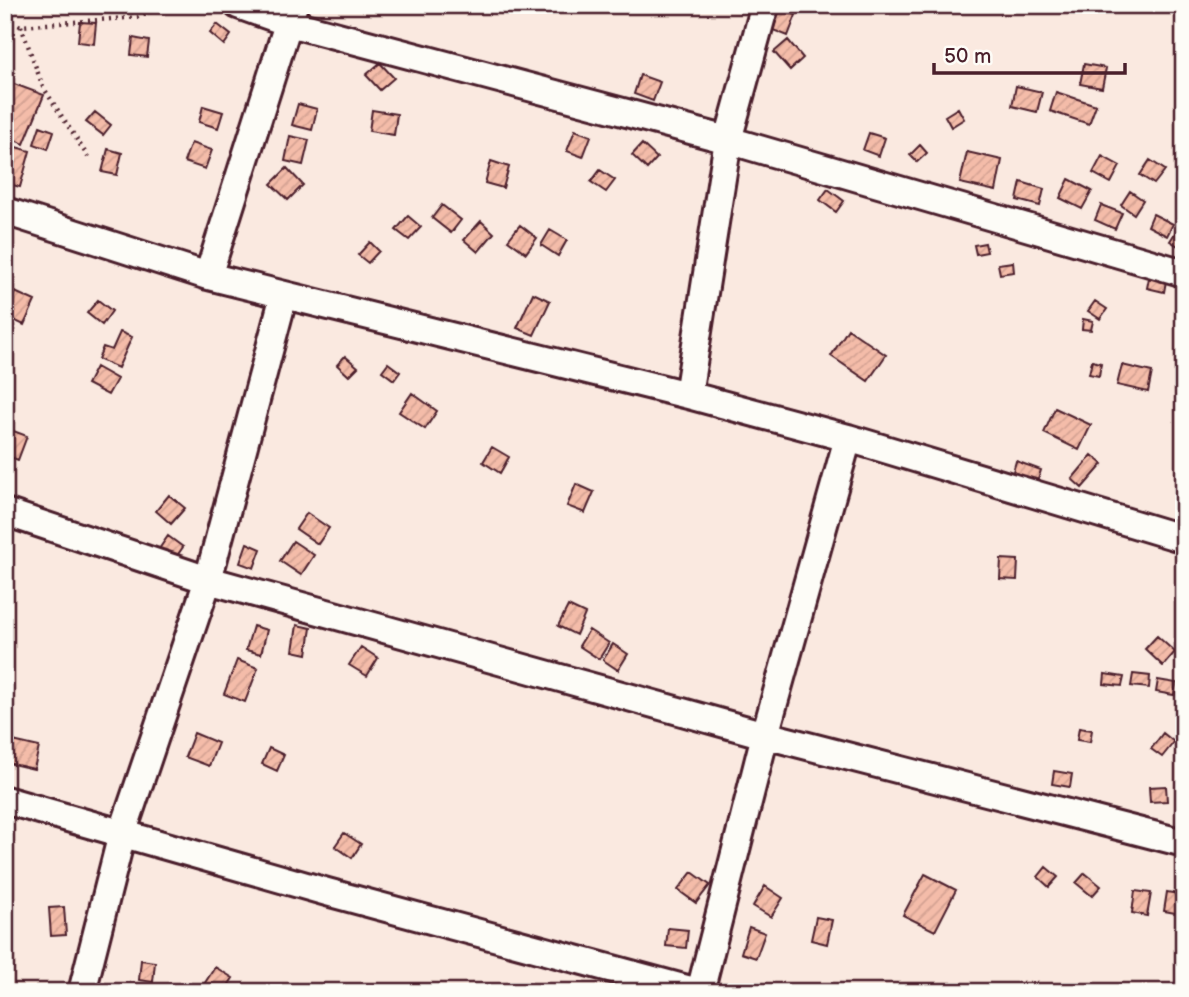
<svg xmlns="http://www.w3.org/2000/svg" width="1189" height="997" font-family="'Balsamiq Sans',sans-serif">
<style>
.building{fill:url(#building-hatch);stroke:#4a1f2b;stroke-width:2}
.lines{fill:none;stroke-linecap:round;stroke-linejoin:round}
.street-casing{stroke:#4a1f2b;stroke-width:32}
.path{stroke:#4a1f2b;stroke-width:4.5;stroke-dasharray:2 5;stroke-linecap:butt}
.street{stroke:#fdfcf7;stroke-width:26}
</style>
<defs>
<pattern id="building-hatch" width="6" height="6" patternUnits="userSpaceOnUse" patternTransform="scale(1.75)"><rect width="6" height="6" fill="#f4bca9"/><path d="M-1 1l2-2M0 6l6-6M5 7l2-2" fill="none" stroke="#d3a192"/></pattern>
</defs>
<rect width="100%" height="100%" fill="#fae9e0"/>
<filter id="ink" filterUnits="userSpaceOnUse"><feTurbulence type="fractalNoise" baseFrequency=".0143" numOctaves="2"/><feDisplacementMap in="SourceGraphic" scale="14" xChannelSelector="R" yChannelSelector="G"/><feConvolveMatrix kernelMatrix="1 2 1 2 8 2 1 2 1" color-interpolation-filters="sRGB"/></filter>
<g filter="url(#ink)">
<path class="building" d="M108 5H134L132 13 108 8Z
M780 10 796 15 788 36 773 30Z
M80 22 96 23 94 44 78 42Z
M217 24 231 35 224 45 210 33Z
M133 38 149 41 147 57 131 55Z
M788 40 803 58 790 70 774 52Z
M380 63 394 78 380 90 366 75Z
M1084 64 1106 68 1102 88 1080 84Z
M640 75 660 82 653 101 634 94Z
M6 81 44 95 24 144 5 136Z
M1016 86 1042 92 1037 112 1012 106Z
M1056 92 1096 105 1089 124 1050 111Z
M298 104 317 109 312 130 292 125Z
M203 106 223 112 218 128 199 122Z
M958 108 964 119 951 127 945 116Z
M372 110 397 114 394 135 369 131Z
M95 112 111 125 103 135 86 122Z
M40 126 54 131 48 149 34 144Z
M575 130 591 136 583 157 567 151Z
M869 133 885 138 879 156 863 150Z
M290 136 309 140 303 165 285 161Z
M191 143 212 150 205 169 184 162Z
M5 144 30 151 20 187 5 183Z
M642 144 657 158 647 169 632 155Z
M920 145 927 153 917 162 910 155Z
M108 149 122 153 117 175 102 172Z
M967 152 1002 160 996 191 960 183Z
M1102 156 1120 166 1111 183 1093 173Z
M1150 160 1165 170 1154 184 1140 175Z
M491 161 509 167 503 188 485 183Z
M287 168 303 185 288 200 271 184Z
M600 170 615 180 606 192 591 182Z
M1069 179 1092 191 1082 209 1060 198Z
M1021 182 1044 189 1040 206 1017 200Z
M828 189 844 201 836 212 820 200Z
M1130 191 1143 200 1134 214 1121 205Z
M442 205 461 220 451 233 432 218Z
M1101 205 1122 213 1115 229 1095 220Z
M1153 214 1173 224 1167 236 1148 226Z
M408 216 421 227 409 240 396 230Z
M481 221 494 233 478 252 464 240Z
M520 225 537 238 526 253 508 240Z
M550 230 567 240 558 256 541 245Z
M1177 230 1184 234 1183 249 1170 241Z
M370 242 379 251 368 263 358 255Z
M985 243 987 252 976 254 974 245Z
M5 259 13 263 6 280 5 279Z
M1013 262 1014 272 1000 274 998 264Z
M1149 278 1166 281 1164 292 1147 288Z
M15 292 35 301 24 325 5 316Z
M533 293 550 301 534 335 517 328Z
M98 300 112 311 102 325 87 313Z
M1095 301 1107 309 1100 319 1088 311Z
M1083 319 1093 321 1091 330 1082 329Z
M848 329 886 355 868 381 831 356Z
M120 332 132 337 118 368 98 359 103 347 112 350Z
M345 356 358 367 349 376 337 365Z
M1092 361 1101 363 1099 376 1089 374Z
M388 363 400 372 394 380 382 371Z
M1122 365 1152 372 1148 392 1117 385Z
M96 367 117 379 108 395 87 384Z
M412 393 437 411 425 429 399 412Z
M1055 408 1091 425 1079 450 1044 433Z
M8 429 27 436 18 460 5 455Z
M492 447 509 457 500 473 483 462Z
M1092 455 1103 464 1082 488 1072 479Z
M1016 461 1041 470 1037 483 1012 475Z
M576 484 594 492 585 513 567 506Z
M169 495 185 508 171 524 156 511Z
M307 513 329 528 318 544 296 529Z
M168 536 183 547 174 560 159 549Z
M293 541 314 555 301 575 280 561Z
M247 543 261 549 254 568 240 563Z
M1001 559 1018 560 1017 580 1000 579Z
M568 606 585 614 576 635 558 626Z
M297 625 311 628 307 654 293 651Z
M253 626 267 630 261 654 246 650Z
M589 630 609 643 599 659 579 646Z
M1157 636 1175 652 1163 666 1145 649Z
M613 644 628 654 618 670 603 660Z
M361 647 378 658 367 676 349 665Z
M237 660 258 668 245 702 224 694Z
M1105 674 1124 677 1122 686 1104 684Z
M1133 674 1150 676 1149 688 1131 686Z
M1158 680 1176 683 1174 695 1156 692Z
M1079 728 1092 730 1090 742 1077 740Z
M194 733 218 743 209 766 185 757Z
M1163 733 1174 742 1162 757 1151 749Z
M13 741 39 747 34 769 8 763Z
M269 748 284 755 277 771 262 764Z
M1054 771 1072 774 1070 787 1052 784Z
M1166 786 1167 801 1150 802 1149 787Z
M344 833 361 844 352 858 335 846Z
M1046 867 1058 877 1049 887 1038 877Z
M692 872 710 885 696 903 678 890Z
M1085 873 1101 886 1092 896 1076 883Z
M925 874 956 890 935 931 903 915Z
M765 886 783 898 771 917 753 906Z
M1135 891 1151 893 1147 916 1132 913Z
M1167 892 1184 895 1181 914 1164 911Z
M64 907 66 935 51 936 49 908Z
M816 917 832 920 827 944 811 940Z
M749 927 765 933 756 958 741 953Z
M668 928 688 930 686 948 666 946Z
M141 960 155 962 153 982 139 980Z
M215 967 233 978 224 992H205L201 989Z"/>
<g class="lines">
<defs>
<path id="street" d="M238 5 289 23 728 140 1184 273
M5 211 208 276 688 395 848 438 1184 539
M208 276 294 5
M688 395 728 140 765 5
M5 512 208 580 765 735 1184 843
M5 800 327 892 698 992
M82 992 122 834 208 580 284 295
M700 992 765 735 848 438"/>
</defs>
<use href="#street" class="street-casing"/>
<path class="path" d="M5 21 21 26 138 17 164 5
M21 26 43 87 88 157"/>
<use href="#street" class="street"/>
</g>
</g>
<rect width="1189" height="997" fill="none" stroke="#fdfcf7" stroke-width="28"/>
<rect x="14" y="14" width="1161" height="969" fill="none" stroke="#4a1f2b" stroke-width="2.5" filter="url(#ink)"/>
<path d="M934 63v10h191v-10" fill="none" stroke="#4a1f2b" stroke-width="3.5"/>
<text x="944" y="63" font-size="21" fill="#4a1f2b" stroke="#fdfcf7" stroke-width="5" paint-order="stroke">50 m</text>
</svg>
